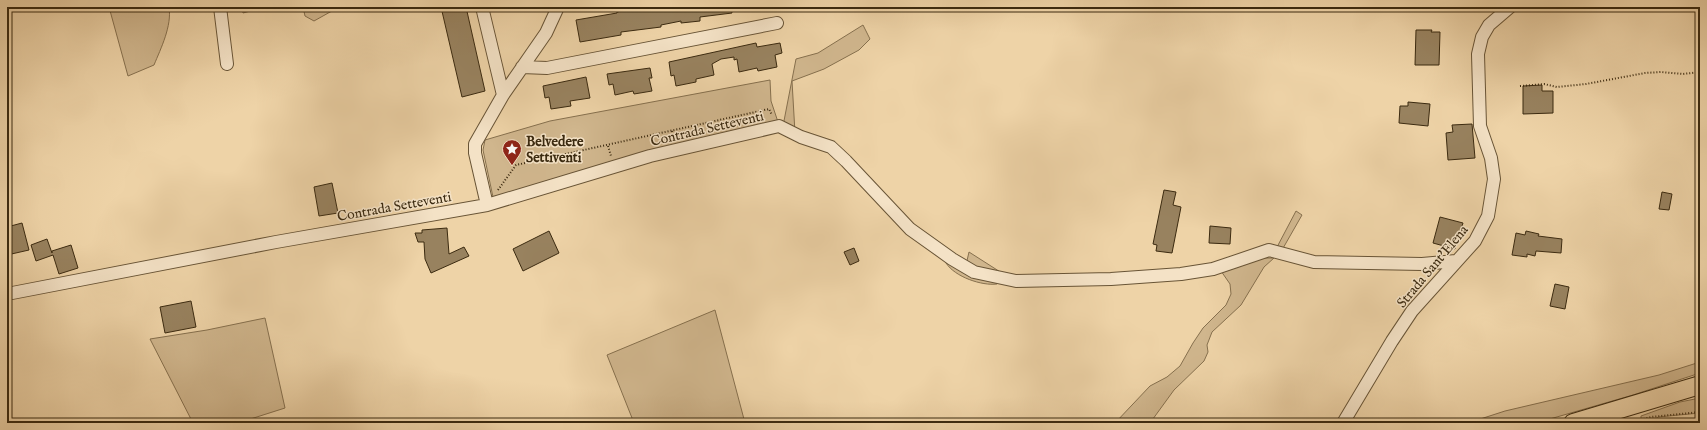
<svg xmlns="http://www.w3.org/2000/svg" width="1707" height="430" font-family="'IM FELL English',serif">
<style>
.green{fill:#d0b68d;stroke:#86704e}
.building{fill:#98825f;stroke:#3b2a10}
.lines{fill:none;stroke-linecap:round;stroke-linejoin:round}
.minor-casing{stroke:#685436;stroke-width:14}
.highway-casing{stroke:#3b2a10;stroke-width:20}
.path{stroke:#3b2a10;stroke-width:2;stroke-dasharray:1 2;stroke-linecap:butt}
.minor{stroke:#f4e2c6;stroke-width:12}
.highway{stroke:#eed3a7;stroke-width:18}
.labels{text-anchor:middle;stroke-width:3;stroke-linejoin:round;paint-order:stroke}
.street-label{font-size:14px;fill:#3b2a10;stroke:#f4e2c6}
.poi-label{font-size:14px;font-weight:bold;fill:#3b2a10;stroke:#f4e2c6;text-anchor:start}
</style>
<rect width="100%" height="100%" fill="#eed3a7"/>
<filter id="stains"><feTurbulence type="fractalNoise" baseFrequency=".005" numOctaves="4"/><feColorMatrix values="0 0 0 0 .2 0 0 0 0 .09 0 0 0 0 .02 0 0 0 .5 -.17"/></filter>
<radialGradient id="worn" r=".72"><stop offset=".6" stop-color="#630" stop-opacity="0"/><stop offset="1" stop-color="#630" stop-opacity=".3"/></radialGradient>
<path class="green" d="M109 7H169C172 26 161 48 154 65L128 76Z
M242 7H265L243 13Z
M303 7H339L314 21 305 16Z
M863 25 870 39 859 50 824 69 792 81 795 133 783 126 796 59 818 53Z
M770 80 771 101 778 122 493 197 483 150 485 140 550 121Z
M1296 211 1302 215 1282 250 1276 249Z
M942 252 966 265 969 252 1005 275 999 280 997 284C982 286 955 277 946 263 944 260 943 255 942 252Z
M1258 258H1274L1264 267 1241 305 1212 332 1207 345 1208 352 1204 361 1174 390 1150 423H1115L1150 386 1167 377 1180 366 1193 343 1203 328 1226 305 1231 294 1230 284 1221 271Z
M715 310 745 423H634L607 355Z
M265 318 285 408 238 423H193L150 339 207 330Z
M1700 362V373L1633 395 1536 423H1468L1505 411 1659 375Z
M1700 398V413L1658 417 1651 423H1641V416L1680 402Z"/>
<path class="building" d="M441 7H466L485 91 462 97Z
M642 7H731L732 13 700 17V21L681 23V21L661 25V27L621 32V35L580 42 576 20 617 13V12Z
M1416 30H1432L1431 32H1440L1439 65H1415Z
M756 43 757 47 780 43 782 53 775 55 777 67 758 71 757 68 739 72 737 59 734 60V57L721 59 712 64 714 75 696 79V82L676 86 674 75 671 76 669 62Z
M650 68 652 78H649L652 91 634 94 633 91 615 95 613 84 609 85 607 74Z
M586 77 590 98 570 101 571 106 551 109 549 97 545 98 543 86Z
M1542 85V91H1553V113L1523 114V86Z
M1408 102 1430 104 1428 126 1399 123 1400 106H1408Z
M1472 124 1475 158 1448 160 1446 133 1453 132 1452 125Z
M332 183 338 213 319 216 314 187Z
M1164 190 1176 192 1173 205 1181 207 1172 253 1156 251 1157 245 1153 244Z
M1662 192 1672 194 1669 210 1659 209Z
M1440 217 1463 223 1455 249 1433 243Z
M22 223 29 250 7 255V227Z
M1210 226 1231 228 1230 244 1209 243Z
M447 228 449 254 464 247 469 256 431 273 425 259 424 242H418L415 233H422V230Z
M549 231 559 253 523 271 513 249Z
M1526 231 1539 234 1538 236 1562 239 1561 253 1536 251 1535 256 1527 254V257L1512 255 1516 233 1525 235Z
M47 239 52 253V251L71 245 78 268 59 274 53 255 36 261 31 245Z
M854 248 859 261 850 265 844 252Z
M1555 284 1569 287 1565 309 1550 306Z
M191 301 196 327 165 333 160 307Z"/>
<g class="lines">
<defs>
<path id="minor" d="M220 7 227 64
M482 7 503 95
M522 67 547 68 777 23
M487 205 475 153V144L503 95 546 33 558 7
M7 294 276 242 487 205 650 156 779 126 801 137 831 147 846 161 910 229 952 259 974 272 1016 281 1111 279 1181 274 1213 269 1269 250 1314 262 1422 264 1456 261
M1343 423 1392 341 1412 311 1475 241 1488 216 1494 179 1491 158 1480 126 1478 54 1482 37 1489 25 1510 7"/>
<path id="highway" d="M1573 423 1700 385"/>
</defs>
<use href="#minor" class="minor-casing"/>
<use href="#highway" class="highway-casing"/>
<path class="path" d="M1520 86 1544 84 1557 87 1586 84 1645 73 1661 72 1683 74 1700 72
M672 131 674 139
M608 146 611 156
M498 190 516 165 769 109 772 115
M1632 422 1651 417 1700 412"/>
<use href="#minor" class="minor"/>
<use href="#highway" class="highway"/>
</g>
<defs>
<symbol id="sight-pin" viewBox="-11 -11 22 30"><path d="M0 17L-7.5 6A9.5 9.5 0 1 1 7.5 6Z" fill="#8f2418" stroke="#f4e2c6"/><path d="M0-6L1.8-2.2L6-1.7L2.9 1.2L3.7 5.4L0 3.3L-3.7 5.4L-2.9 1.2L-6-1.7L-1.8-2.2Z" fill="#fff"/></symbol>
</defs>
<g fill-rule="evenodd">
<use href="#sight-pin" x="501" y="138" width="22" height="30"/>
</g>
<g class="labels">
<g class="street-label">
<text transform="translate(707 128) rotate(-13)" y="5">Contrada Setteventi</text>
<text transform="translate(394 206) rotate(-10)" y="5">Contrada Setteventi</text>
<text transform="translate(1432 266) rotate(-50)" y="5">Strada Sant'Elena</text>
</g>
<g class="poi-label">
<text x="526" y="146">Belvedere<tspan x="526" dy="16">Settiventi</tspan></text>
</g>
</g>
<rect width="1707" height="430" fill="none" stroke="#eed3a7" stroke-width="24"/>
<rect x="8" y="8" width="1691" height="414" fill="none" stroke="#3b2a10" stroke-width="2"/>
<rect x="12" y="12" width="1683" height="406" fill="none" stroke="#3b2a10"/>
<rect width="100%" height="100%" filter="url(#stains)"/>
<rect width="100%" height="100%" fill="url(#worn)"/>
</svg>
